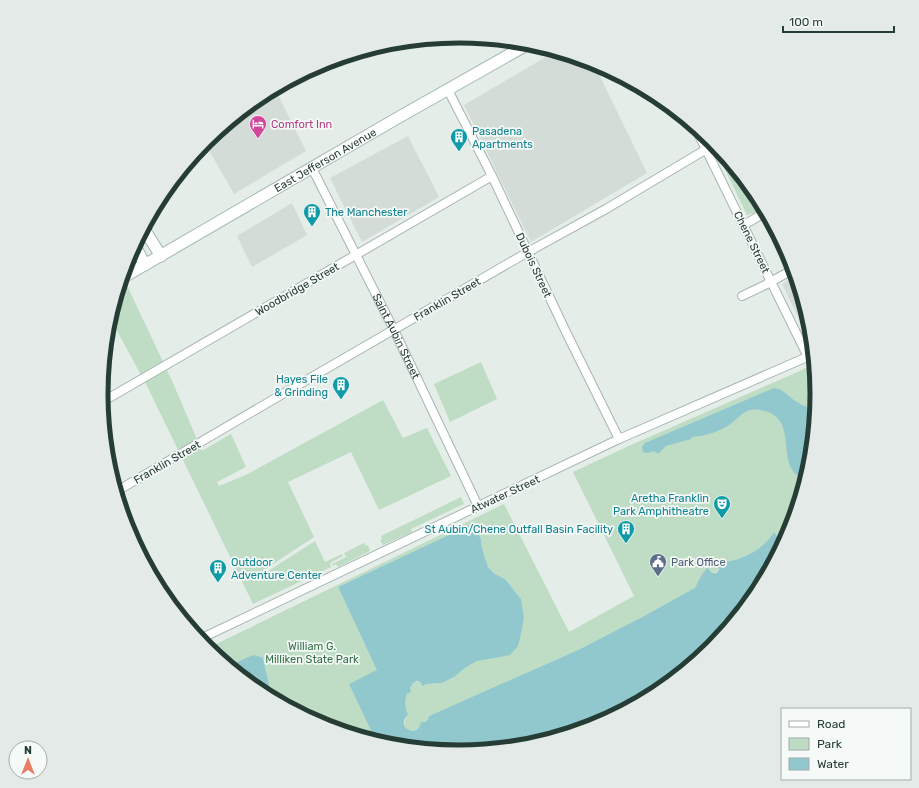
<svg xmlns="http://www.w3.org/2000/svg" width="919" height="788" font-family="Rubik,sans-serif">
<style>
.built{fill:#d3dcd7}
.green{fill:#bfdcc5}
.water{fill:#91c8cd}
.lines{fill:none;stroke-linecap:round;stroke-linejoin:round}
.minor-casing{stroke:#a7b5af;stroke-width:10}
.secondary-casing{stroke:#a3b8af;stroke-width:13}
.minor{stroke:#fff;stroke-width:8}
.secondary{stroke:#fff;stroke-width:11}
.labels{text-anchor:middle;stroke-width:3.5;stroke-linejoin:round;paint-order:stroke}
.hotel-label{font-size:11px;fill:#b23c85;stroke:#f5f9f7;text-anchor:start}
.culture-label{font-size:11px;fill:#0d838f;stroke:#f5f9f7;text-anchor:start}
.street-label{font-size:11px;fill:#253d35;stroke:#f5f9f7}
.service-label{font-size:11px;fill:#4e5e75;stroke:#f5f9f7;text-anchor:start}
.park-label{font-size:11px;fill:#327146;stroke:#f5f9f7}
.rim{fill:none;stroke:#253d35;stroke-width:5}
</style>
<rect width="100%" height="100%" fill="#e4ede8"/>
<path class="built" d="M556 51 593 62 647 173 531 242 464 105Z
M275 89 306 151 234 194 205 143 257 100Z
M408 136 439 197 362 242 330 178Z
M292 203 307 235 252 267 237 236Z
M796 276 811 324 812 346 782 284Z"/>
<path class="green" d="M721 151 757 195 764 207 754 213 747 215 717 153Z
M123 277 173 383 202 451 231 434 246 467 217 482 219 486 246 475 383 400 403 438 427 428 451 476 379 510 351 452 288 482 314 537 261 572 262 575 315 541 325 562 342 554 343 556 330 563 331 567 253 604 147 386 110 318Z
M481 362 497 399 450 422 434 384Z
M815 364 817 394 811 464 791 527 790 524C786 530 785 535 777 536L774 532C771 535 770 537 768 540 756 553 737 562 720 562 719 568 719 572 712 573L709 570 708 568 697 585 696 588 644 616 578 650 429 716C428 720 426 720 423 722 420 724 420 728 416 730 406 735 400 723 408 715L405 708V700L407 694 410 690 411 684C416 680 420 681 423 685L426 684 442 683 454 677 465 668 477 661 524 617 521 599 505 579 495 574 488 567 482 548 481 539 472 524 338 587 378 671 349 684 372 733V740L322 725 272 698 263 658 234 664 235 670 208 648 504 504 569 632 634 596 573 472 631 445 793 374Z
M461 497 464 504 411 529 412 532 383 545 380 540 382 539 381 536Z
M364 543 366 546 368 545 370 551 338 567 336 564 333 566 332 564 346 557 344 553Z"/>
<path class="water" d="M774 388C784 389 789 398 797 402 803 406 810 408 816 410L811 464 806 479C772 470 801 421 765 411 743 405 741 419 724 428 714 433 704 436 692 437L691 439 669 445 666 446 658 454 654 451 648 453 643 452 642 447 645 443Z
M472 524 481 539 482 548 488 567 495 574 505 579 521 599 524 617 521 634 518 646 510 655 477 661 465 668 454 677 442 683 426 684 423 686 420 682 417 681 413 683 410 688 411 692 407 694C404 702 405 707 408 715 394 727 418 740 421 722 426 722 428 720 429 716L578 650 644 616 695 588 701 576 708 567 709 570 712 573H716L719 570 718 564 720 562C737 562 756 553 768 540 770 537 772 535 774 532L777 536C782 536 784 535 786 530L785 527 790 524 791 527 790 531 757 593 712 647 658 692 596 725 529 745 459 752 389 745 372 740V733L349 684 377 670 338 587Z
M253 655 261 657 263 658 272 698 260 692 235 670 234 664 244 659Z"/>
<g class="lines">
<defs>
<g id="minor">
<path d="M448 90 492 176 566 332 619 439"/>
<path d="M695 127 808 357"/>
<path id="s1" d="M312 168 394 330 478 506"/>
<path d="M744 225 766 212"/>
<path d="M742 296 765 285 794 269"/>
<path d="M102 402 492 176"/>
<path d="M117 491 286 392 528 252 606 209 715 144"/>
<path d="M200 639 619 439 814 354"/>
</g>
<g id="secondary">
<path d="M144 229 161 256"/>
<path d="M135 246 145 265"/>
<path id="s2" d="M122 278 394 120 530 43"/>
</g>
</defs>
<use href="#minor" class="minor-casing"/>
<use href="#secondary" class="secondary-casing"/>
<use href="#minor" class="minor"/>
<use href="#secondary" class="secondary"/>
</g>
<defs>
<symbol id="hotel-pin" viewBox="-11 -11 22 30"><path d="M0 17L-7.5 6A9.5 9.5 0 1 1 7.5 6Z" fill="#d1479c" stroke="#f5f9f7"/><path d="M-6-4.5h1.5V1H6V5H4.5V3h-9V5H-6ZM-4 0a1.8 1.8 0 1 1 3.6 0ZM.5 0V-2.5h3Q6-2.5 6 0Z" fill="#fff"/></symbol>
<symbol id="building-pin" viewBox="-11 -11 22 30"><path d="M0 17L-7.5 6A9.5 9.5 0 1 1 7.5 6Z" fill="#0f9aa8" stroke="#f5f9f7"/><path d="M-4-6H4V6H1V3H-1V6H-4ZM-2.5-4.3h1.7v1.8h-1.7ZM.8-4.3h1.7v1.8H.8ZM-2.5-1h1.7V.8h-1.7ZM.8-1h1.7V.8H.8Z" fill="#fff"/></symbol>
<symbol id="theatre-pin" viewBox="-11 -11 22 30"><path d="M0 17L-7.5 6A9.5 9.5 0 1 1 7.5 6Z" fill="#0f9aa8" stroke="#f5f9f7"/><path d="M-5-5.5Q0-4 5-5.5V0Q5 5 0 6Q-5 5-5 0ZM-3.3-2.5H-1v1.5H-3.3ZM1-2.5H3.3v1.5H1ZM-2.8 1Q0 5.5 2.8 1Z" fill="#fff"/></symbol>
<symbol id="civic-pin" viewBox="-11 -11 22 30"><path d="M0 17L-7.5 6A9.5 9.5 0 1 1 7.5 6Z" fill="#5c6f8a" stroke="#f5f9f7"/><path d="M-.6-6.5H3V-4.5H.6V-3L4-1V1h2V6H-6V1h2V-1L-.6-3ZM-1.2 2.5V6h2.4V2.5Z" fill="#fff"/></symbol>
</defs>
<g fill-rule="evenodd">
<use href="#hotel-pin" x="248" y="114" width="20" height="27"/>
<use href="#building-pin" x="449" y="127" width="20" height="27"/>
<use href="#building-pin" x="302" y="202" width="20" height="27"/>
<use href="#building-pin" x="331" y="375" width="20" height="27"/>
<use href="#theatre-pin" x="712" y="494" width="20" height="27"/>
<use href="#building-pin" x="616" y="519" width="20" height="27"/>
<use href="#civic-pin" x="648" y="552" width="20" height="27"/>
<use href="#building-pin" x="208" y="558" width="20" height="27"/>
</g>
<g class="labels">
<g class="hotel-label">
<text x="271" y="128">Comfort Inn</text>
</g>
<g class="culture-label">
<text x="472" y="135">Pasadena<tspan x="472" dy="13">Apartments</tspan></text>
<text x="325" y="216">The Manchester</text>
<text x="328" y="383" text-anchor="end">Hayes File<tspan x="328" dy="13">&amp; Grinding</tspan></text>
<text x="709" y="502" text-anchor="end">Aretha Franklin<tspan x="709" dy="13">Park Amphitheatre</tspan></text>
<text x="613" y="533" text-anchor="end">St Aubin/Chene Outfall Basin Facility</text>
<text x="231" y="566">Outdoor<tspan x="231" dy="13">Adventure Center</tspan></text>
</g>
<g class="street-label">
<text dy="4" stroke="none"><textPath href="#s2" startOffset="235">East Jefferson Avenue</textPath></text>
<text transform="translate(752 242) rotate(64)" y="4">Chene Street</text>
<text transform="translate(534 265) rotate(65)" y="4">Dubois Street</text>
<text transform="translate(297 289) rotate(-30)" y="4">Woodbridge Street</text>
<text transform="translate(447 299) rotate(-30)" y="4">Franklin Street</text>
<text dy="4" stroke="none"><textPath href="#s1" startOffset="188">Saint Aubin Street</textPath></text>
<text transform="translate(167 462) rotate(-30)" y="4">Franklin Street</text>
<text transform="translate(505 494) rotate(-25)" y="4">Atwater Street</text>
</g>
<g class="service-label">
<text x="671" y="566">Park Office</text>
</g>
<g class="park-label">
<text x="312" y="650">William G.<tspan x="312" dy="13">Milliken State Park</tspan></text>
</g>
</g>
<path d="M0 0H919V788H0ZM108 394a351 351 0 1 1 702 0a351 351 0 1 1-702 0Z" fill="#e4eae7" fill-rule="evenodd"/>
<path class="rim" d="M108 394a351 351 0 1 1 702 0a351 351 0 1 1-702 0Z"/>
<rect x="781" y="708" width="130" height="72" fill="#f5f9f7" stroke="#a2aea9"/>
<rect x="789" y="721" width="20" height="6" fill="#ffffff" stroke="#a2aea9"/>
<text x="817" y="728" font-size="12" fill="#253d35">Road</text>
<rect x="789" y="738" width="20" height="12" fill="#bfdcc5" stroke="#a2aea9"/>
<text x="817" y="748" font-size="12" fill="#253d35">Park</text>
<rect x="789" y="758" width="20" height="12" fill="#91c8cd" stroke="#a2aea9"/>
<text x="817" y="768" font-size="12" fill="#253d35">Water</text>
<g transform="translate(28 760)"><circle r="19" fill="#f5f9f7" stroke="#a2aea9"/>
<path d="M0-3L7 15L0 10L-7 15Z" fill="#e87d67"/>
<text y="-6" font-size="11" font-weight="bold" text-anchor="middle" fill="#253d35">N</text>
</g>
<path d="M783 26v6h111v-6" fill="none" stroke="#253d35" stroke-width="2"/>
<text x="789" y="26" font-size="12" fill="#253d35" stroke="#f5f9f7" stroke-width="3" paint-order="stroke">100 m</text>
</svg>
